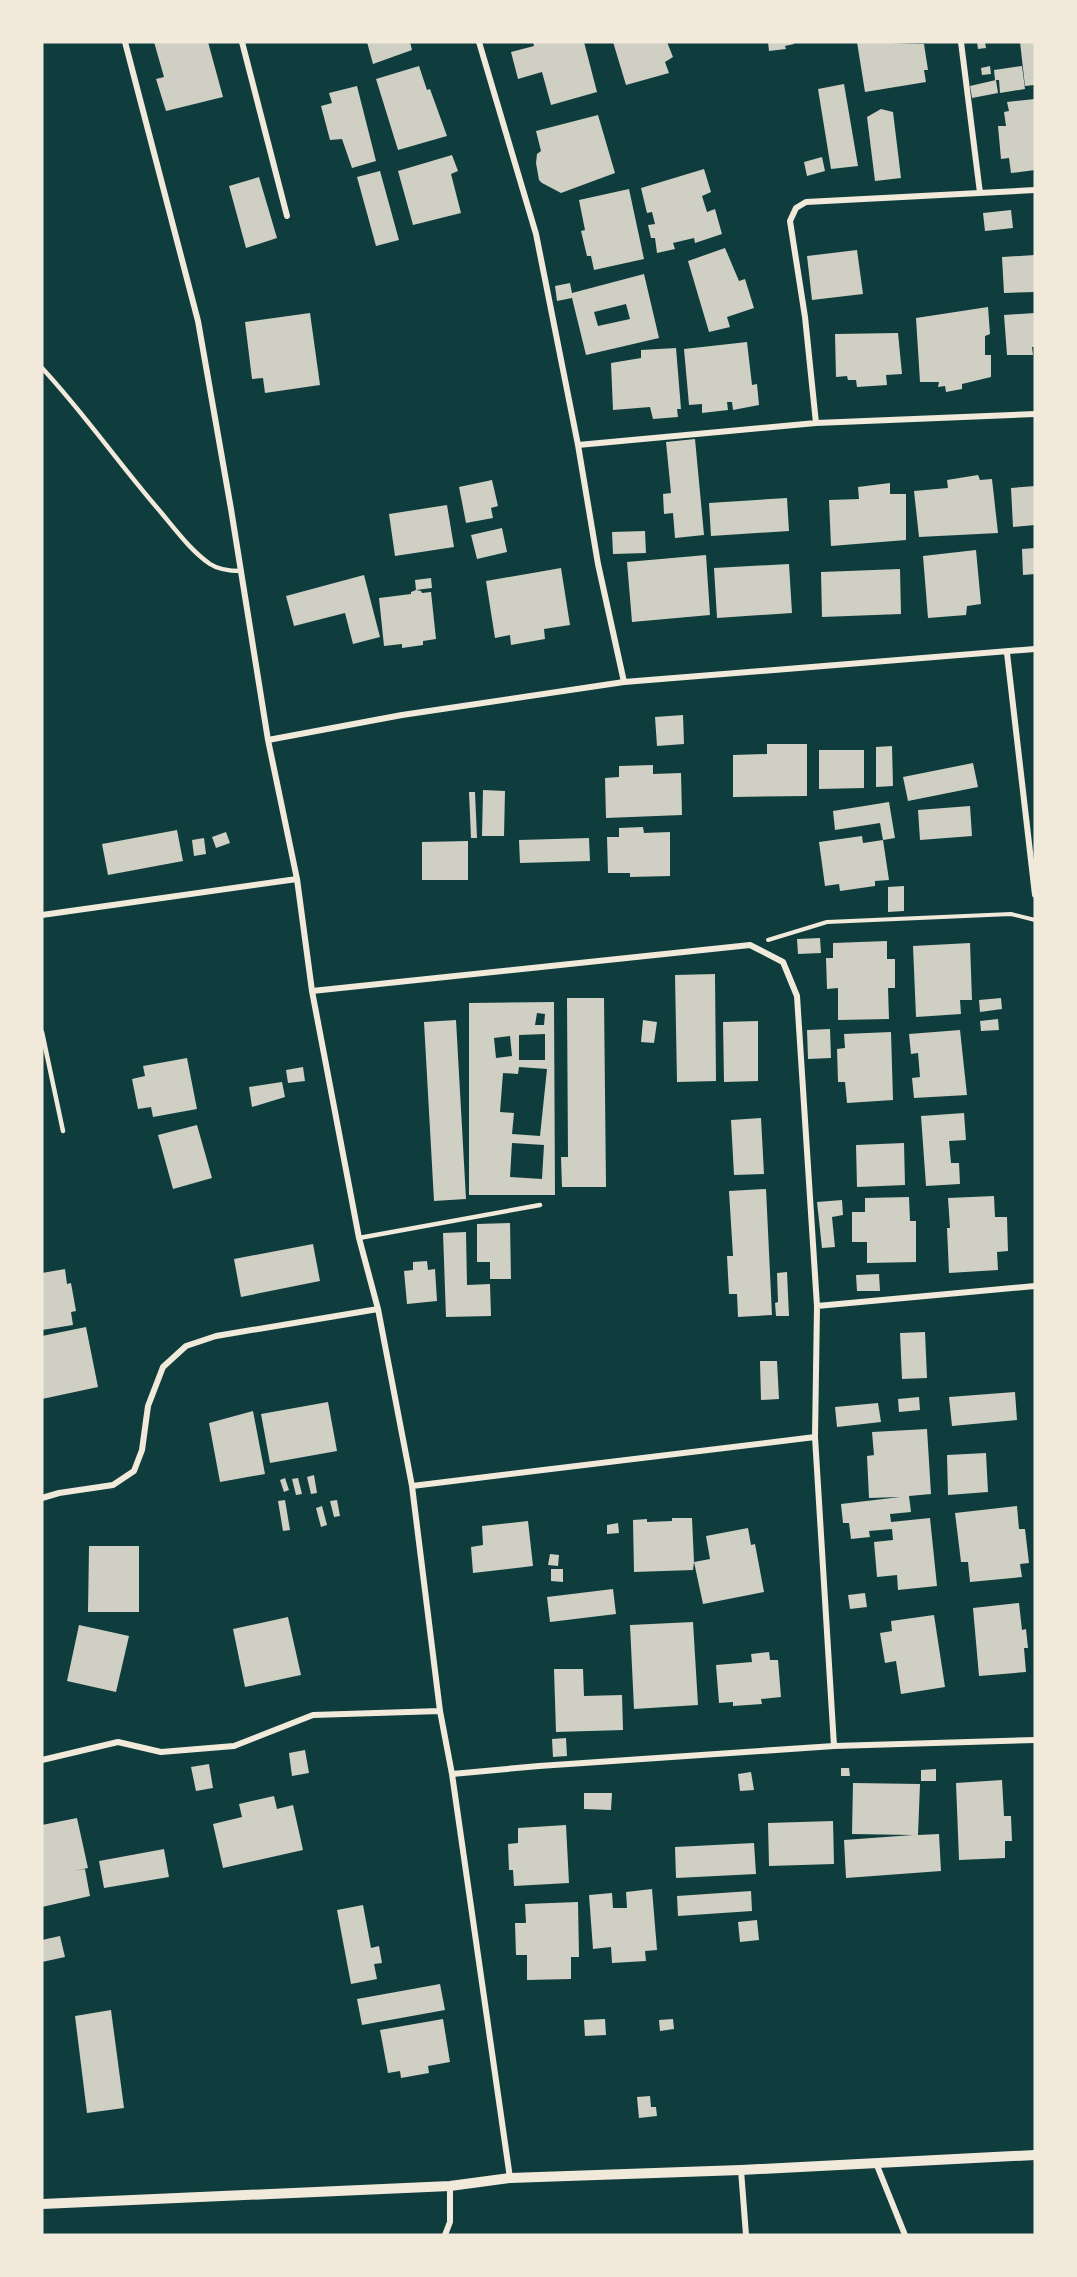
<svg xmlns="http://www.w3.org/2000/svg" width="1077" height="2277" font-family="Raleway,sans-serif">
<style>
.building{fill:#cfcfc3;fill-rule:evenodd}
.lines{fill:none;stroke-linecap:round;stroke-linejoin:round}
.path{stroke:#f1e9da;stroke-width:4}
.service{stroke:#f1e9da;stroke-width:4.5}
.minor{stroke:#f1e9da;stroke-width:6}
.tertiary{stroke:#f1e9da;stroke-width:10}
</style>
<rect width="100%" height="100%" fill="#0f3d3e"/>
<path class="building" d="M154 42H208L223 97 166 111 156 79 164 77Z
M367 42H410L412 50 373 64Z
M533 42H584L597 92 551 105 542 72 518 79 511 52 534 46Z
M613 42H667L673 57 665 62 669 73 626 85Z
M768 42H793L794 44 785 46 786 49 769 51Z
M857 42 924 44 928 70H924L926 82 865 92Z
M977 42H985L986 48 978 49Z
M1020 42H1035V85L1025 86Z
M419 66 427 90 430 89 447 136 398 150 376 79Z
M990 66 991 74 982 75 981 68Z
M1022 66 1025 89 1000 93 999 80H995L994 70Z
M996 80 998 93 972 98 970 86Z
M844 84 858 166 831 169 818 89Z
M357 86 376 161 352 168 342 139 330 140 321 106 332 103 329 93Z
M1035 99V170L1011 173 1009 158 1001 159 998 126H1006L1004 112 1009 111 1007 102Z
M881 109 893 112 901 178 875 181 867 117Z
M598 115 615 173 561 193 542 183 539 180 536 163 537 154 541 151 536 131Z
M452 155 458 171 451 174 461 213 413 225 398 171Z
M822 157 825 171 807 176 804 162Z
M704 169 711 192 702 196 707 212 715 209 722 234 695 243 694 238 673 243 675 249 657 253 655 238H651L648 225 655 224 652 212 647 213 641 188Z
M380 171 399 240 376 246 357 177Z
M259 177 277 238 246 248 229 186Z
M629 189 644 259 594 270 591 256H587L581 231 585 230 579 200Z
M1011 210 1013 228 985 231 983 213Z
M725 248 739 281 745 279 754 308 727 317 730 327 709 332 688 261Z
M857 250 863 294 812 300 807 256Z
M1035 255V292L1004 293 1002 257Z
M644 274 659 338 586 355 572 298 557 301 555 286 570 283 572 293ZM626 304 630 319 598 326 594 312Z
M988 307 990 334 985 336V355H991V377L962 384V389L946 392 945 386 938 387 939 382H920L916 318Z
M310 313 320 385 265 393 263 378 252 379 245 322Z
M1035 313V347H1032L1033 355H1007L1004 315Z
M898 333 902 374 886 375 887 385 857 387 856 380H848L847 376 836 377 835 334Z
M747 342 752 385 757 384 759 405 733 410 732 402H727L728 410 702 413V404L689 405 684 349Z
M676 348 681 409H677L678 417 653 419 650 407 613 410 611 363 641 358V350Z
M695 439 704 535 675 538 673 513 664 514 663 494 671 493 666 442Z
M978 475 980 480 992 479 998 533 919 537 914 491 948 488 947 480Z
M492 480 498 506 491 508 493 518 466 523 459 487Z
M890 483V494H906V540L831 546 829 500 859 499 858 487Z
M1035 486V525L1013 527 1011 488Z
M787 498 789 531 711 536 709 503Z
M447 505 454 547 395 556 389 514Z
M502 528 507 552 477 559 471 535Z
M645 531 646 553 613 554 612 532Z
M1035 548V574L1023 575 1022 549Z
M976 550 981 604 967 606 966 615 928 618 923 556Z
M706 555 710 615 632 622 627 562Z
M789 564 792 613 717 618 714 568Z
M561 568 570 625 544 629 545 639 511 645 510 635 495 638 486 581Z
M900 569 901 614 822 617 821 572Z
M364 575 380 637 353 644 345 613 294 626 286 596Z
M431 578 432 588 416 590 415 580Z
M416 590 421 591 422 593 431 592 436 639 423 641V645L402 648V644L384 646 379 598 411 594V592Z
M683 715 684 744 657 746 655 717Z
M767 744H807V796L733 797V755L767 754Z
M892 746 893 786 876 787V747Z
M819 750H864V788L819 789Z
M973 763 978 787 908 801 903 777Z
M653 765V774L681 773 682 815 606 818 605 778 619 777V766Z
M483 790 505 791 504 836H482Z
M469 792H475L477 838H471Z
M889 802 895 838 883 840 880 823 835 830 833 811Z
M970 806 972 836 920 840 918 810Z
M643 827 644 833 670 832V876L630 877V873H608L607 837H619V828Z
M177 830 183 861 108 875 102 844Z
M226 832 230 843 216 848 212 837Z
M862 836 863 843 883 840 889 880 875 881V886L840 891 839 884 825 886 819 842Z
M204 838 206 854 194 856 192 840Z
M589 838 590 861 520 863 519 840Z
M468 841V880H422V842Z
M904 886V911L888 912V887Z
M820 938 821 953 798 954 797 939Z
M887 941V959H895V988H888L889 1019 838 1020V988L827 989 826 958H833V943Z
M970 943 972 1000H960L961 1014 916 1017 913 946Z
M715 974 716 1081 677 1082 675 975Z
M567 998H604L606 1187H562L561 1157H568Z
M1001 998 1002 1009 980 1012 979 1000Z
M554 1002 555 1195H469V1003ZM537 1013 545 1014 544 1025H535ZM545 1034V1060H519V1035ZM510 1036 512 1056 496 1058 494 1038ZM519 1067 547 1069 540 1136 512 1134 514 1113 500 1112 503 1073 518 1074ZM512 1143 544 1145 542 1179 510 1177Z
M998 1019 999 1030 981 1031 980 1021Z
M456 1020 466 1199 434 1201 424 1022Z
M643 1020 657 1022 654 1043 641 1042Z
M758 1021V1081L724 1082 723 1022Z
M830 1029 831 1058 808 1059 807 1030Z
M960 1030 967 1095 914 1098 912 1078 920 1077 918 1053 911 1054 909 1034Z
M891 1032 893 1100 847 1103 845 1082H838L837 1049 845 1048 844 1034Z
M187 1058 197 1109 153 1117 151 1107 138 1109 132 1079 145 1076 143 1066Z
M303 1067 305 1081 288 1083 286 1070Z
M282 1082 285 1097 252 1107 249 1087Z
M964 1113 966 1140 949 1141 951 1163H959L960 1184 926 1186 921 1116Z
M761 1118 764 1174 734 1175 731 1120Z
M197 1125 212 1178 173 1189 158 1135Z
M904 1143 905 1185 857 1187 856 1145Z
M766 1189 772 1315 738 1317 737 1294H729L727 1256H733L729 1191Z
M994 1196 995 1217H1007L1008 1251 997 1252 998 1270 949 1273 947 1228H950L948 1198Z
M909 1197 910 1221H916V1262L867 1263V1242H852V1212H865V1198Z
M842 1200 843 1215 832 1217 835 1247 822 1248 817 1202Z
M510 1223 511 1279H490V1262H477V1224Z
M466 1232 467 1285 490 1284 491 1316 446 1317 443 1233Z
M313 1244 320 1281 241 1297 234 1259Z
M427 1261 428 1270 435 1269 437 1301 407 1304 404 1271 413 1270V1262Z
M65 1269 67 1284 71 1283 76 1311 71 1312 73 1325 42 1330V1273Z
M787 1272 789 1316H776L775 1303 778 1302 777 1273Z
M879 1274 880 1291H857L856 1275Z
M86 1327 98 1387 42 1399V1336Z
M925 1332 927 1378 902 1379 900 1333Z
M760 1361H777L779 1399 761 1400Z
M1015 1392 1017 1420 952 1426 949 1397Z
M919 1397 920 1410 899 1412 898 1399Z
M328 1402 337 1451 270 1463 261 1414Z
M878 1403 881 1422 837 1427 835 1407Z
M253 1411 265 1474 220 1482 209 1423Z
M927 1429 931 1494 909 1496 911 1512 890 1514 891 1522 930 1518 937 1586 898 1590 897 1575 877 1577 874 1542 893 1540 892 1529 869 1531 870 1537 851 1539 849 1523H843L841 1504 900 1497 869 1498 867 1456 874 1455 872 1432Z
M986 1453 988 1492 948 1495 947 1455Z
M314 1475 317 1493 311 1494 307 1477Z
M285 1478 289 1490 284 1492 280 1480Z
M298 1478 302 1494 296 1495 292 1479Z
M285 1500 290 1530 283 1531 278 1501Z
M337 1500 340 1516 334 1517 330 1501Z
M322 1506 327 1525 321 1527 316 1508Z
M1017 1506 1019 1529H1025L1029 1563 1020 1564 1022 1577 970 1582 968 1562H961L955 1513Z
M672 1518H692L694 1562 710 1559 706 1536 748 1528 751 1545 755 1544 764 1592 703 1604 694 1562 693 1570 634 1572 633 1520 647 1519V1522L672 1521Z
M528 1521 533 1566 473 1573 471 1547 483 1545 482 1526Z
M618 1523 619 1533 607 1534V1525Z
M89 1546H139V1612H88Z
M550 1554 559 1555 558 1566 548 1565Z
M551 1569H563V1582L551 1581Z
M613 1589 616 1614 550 1622 547 1597Z
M865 1593 867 1607 850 1609 848 1595Z
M1019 1603 1022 1630 1026 1629 1028 1648H1024L1026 1672 979 1676 973 1608Z
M934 1615 945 1687 901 1694 896 1661 885 1663 880 1633 892 1631 891 1621Z
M288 1617 301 1675 245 1687 233 1629Z
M693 1622 698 1705 634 1709 630 1625Z
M79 1625 129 1636 116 1692 67 1681Z
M769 1652 770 1660H778L781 1697 761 1699 762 1704 733 1706V1702L719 1703 716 1665 752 1662 751 1654Z
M554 1669H583L584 1696 622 1695 623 1730 556 1732Z
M566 1738 567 1756 553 1757 552 1739Z
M305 1750 309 1773 292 1776 289 1753Z
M209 1764 213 1788 196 1791 191 1767Z
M841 1768H849L850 1776H841Z
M936 1769V1781H921V1770Z
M751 1772 754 1790 740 1791 738 1774Z
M1002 1780 1004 1816H1011L1012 1841H1005V1858L959 1860 956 1783Z
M853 1783 920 1784 918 1835 939 1834 941 1871 846 1878 844 1840 913 1835 852 1834Z
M584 1793H612L611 1810 584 1809Z
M274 1796 277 1809 293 1805 303 1850 223 1868 213 1824 242 1817 239 1804Z
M77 1818 88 1868 74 1871 85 1869 90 1896 42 1907V1825Z
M833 1821 834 1864 769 1866 768 1823Z
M566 1825 569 1883 514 1886 513 1870H509L508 1844 518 1843V1828Z
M754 1843 756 1874 676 1878 675 1847Z
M164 1849 169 1877 104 1888 99 1861Z
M652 1889 657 1950 645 1951 646 1961 612 1963 611 1947 593 1949 589 1895 612 1893 613 1908H627L626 1892Z
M751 1891 752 1911 678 1916 677 1896Z
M578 1902 579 1957H571V1979L527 1980V1955H516L515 1923H526L525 1904Z
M363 1905 371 1948 379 1946 382 1963 374 1964 377 1979 351 1984 337 1910Z
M757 1920 759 1940 740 1942 738 1922Z
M60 1936 65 1957 42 1962V1940Z
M440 1984 445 2010 362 2025 357 1999Z
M111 2010 124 2108 87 2113 75 2016Z
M443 2019 450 2062 428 2066 429 2073 401 2078 400 2071 388 2073 380 2030Z
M605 2019 606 2035 585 2036 584 2020Z
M673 2019 674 2029 660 2031 659 2020Z
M650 2096 651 2107H656L657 2116 639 2118 637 2097Z"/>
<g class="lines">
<path class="path" d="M768 940 827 922 1011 914 1035 920"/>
<path class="service" d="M42 368C84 413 119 464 159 510 175 529 190 550 210 564 219 570 230 571 241 571
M42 1032 63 1131
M359 1238 540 1205"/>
<path class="minor" d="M125 42 198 321 231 509 268 740 297 879 312 991 359 1238 378 1309 412 1486 440 1711 452 1774 510 2178
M242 42 287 216
M479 42 536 234 578 445 598 564 624 682
M961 42 980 193
M816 423 805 317 790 221 796 208 806 202 1035 190
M578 445 816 423 1035 414
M1007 653 1035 895
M268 740 402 715 624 682 1035 649
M42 915 297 879
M312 991 750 945 783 962 797 996 817 1306 815 1437 834 1746
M817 1306 1035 1286
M412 1486 815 1437
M42 1498 59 1493 113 1485 134 1471 142 1450 148 1406 163 1367 186 1346 216 1336 378 1309
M42 1760 118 1742 161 1752 234 1746 313 1715 440 1711
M452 1774 539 1766 834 1746 1035 1740
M876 2163 905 2235
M741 2170 746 2235
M445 2235 450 2222V2186"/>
<path class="tertiary" d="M42 2204 450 2186 510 2178 741 2170 1035 2155"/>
</g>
<rect width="1077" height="2277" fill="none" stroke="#f1e9da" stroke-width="87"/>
</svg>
